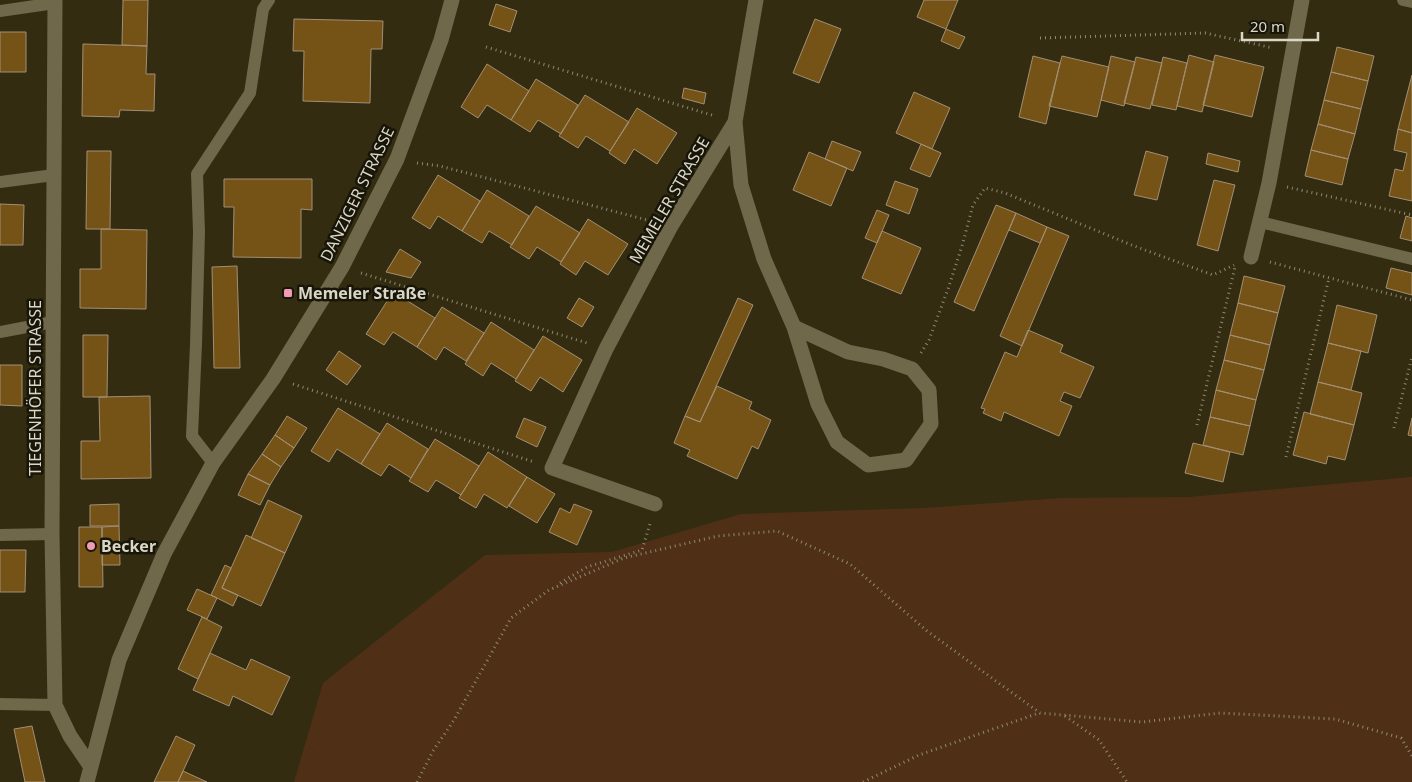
<svg xmlns="http://www.w3.org/2000/svg" width="1412" height="782" font-family="'Noto Sans',sans-serif">
<style>
.green{fill:#4f3017}
.building{fill:#755317;stroke:#a28f74}
.lines{fill:none;stroke-linecap:round;stroke-linejoin:round}
.path{stroke:#8e8974;stroke-width:3;stroke-dasharray:1 4;stroke-linecap:butt}
.lane{stroke:#6f684b;stroke-width:12}
.street{stroke:#6f684b;stroke-width:15}
.poi-dot{fill:#f19ab3;stroke:#181509;stroke-width:2}
.labels{text-anchor:middle;stroke-width:5;stroke-linejoin:round;paint-order:stroke}
.street-label{font-size:16px;fill:#dad7c7;stroke:#181509}
.poi-label{font-size:16px;font-weight:bold;fill:#dad7c7;stroke:#181509;text-anchor:start}
</style>
<rect width="100%" height="100%" fill="#332c11"/>
<path class="green" d="M1412 477V782H294L323 683 485 555 612 552 741 514 924 508 1061 498 1190 497Z"/>
<path class="building" d="M123 0H148L147 46 122 45Z
M924 0H958L946 29 917 17Z
M496 4 517 11 510 32 489 25Z
M294 19 383 21 382 49H371L370 103 303 101 304 51H293Z
M815 19 841 29 819 83 793 73Z
M946 29 965 37 959 49 941 41Z
M0 32H26V72H0Z
M83 44 147 46 146 74H155L154 111 120 110 119 117 82 116Z
M1337 47 1374 56 1368 81 1331 72Z
M1189 55 1214 62 1202 112 1177 106Z
M1215 55 1264 67 1252 117 1203 105Z
M1033 56 1060 63 1046 124 1019 117Z
M1062 56 1109 67 1097 117 1049 106Z
M1111 56 1135 62 1124 106 1101 100Z
M1136 57 1162 63 1150 109 1124 103Z
M1163 57 1187 63 1176 110 1152 105Z
M487 64 529 91 511 120 487 105 478 118 461 107Z
M1331 72 1368 81 1361 109 1324 100Z
M1412 75V133L1398 129Z
M536 79 578 105 561 134 538 120 530 132 511 120Z
M684 88 706 93 704 104 682 98Z
M914 92 950 108 932 149 896 133Z
M585 95 629 122 610 151 586 136 578 148 559 136Z
M1324 100 1361 109 1355 134 1318 124Z
M637 108 677 133 657 164 634 149 625 164 609 153Z
M1318 124 1355 134 1348 159 1311 150Z
M1398 129 1412 133V201L1389 196 1395 169 1403 171 1407 153 1394 150Z
M832 141 861 152 853 171 825 159Z
M921 144 941 153 930 177 910 169Z
M1311 150 1348 159 1342 185 1305 176Z
M87 151H111L110 229H86Z
M1146 151 1168 157 1157 200 1134 195Z
M809 152 847 168 831 206 793 190Z
M1208 153 1240 161 1238 172 1206 164Z
M438 175 480 201 462 231 438 216 430 229 412 218Z
M224 179H312V210L301 209V258L233 257 234 207H224Z
M1214 180 1235 185 1218 251 1197 245Z
M895 181 918 189 909 214 886 205Z
M487 190 529 216 512 245 489 231 482 243 462 231Z
M0 204 24 205 23 245H0Z
M996 205 1016 213 974 311 954 302Z
M536 206 580 233 561 262 537 247 529 259 510 247Z
M877 210 889 215 877 243 865 238Z
M1016 213 1047 227 1040 243 1009 230Z
M1406 216 1412 218V241L1400 238Z
M588 219 628 244 608 275 585 261 576 275 560 264Z
M1047 227 1069 236 1022 346 1000 336Z
M101 229 147 230 146 309 80 308V269H101Z
M882 231 921 248 901 294 862 278Z
M400 249 421 262 411 278 386 272Z
M237 266 240 368H214L212 267Z
M1391 268 1412 273V295L1386 288Z
M1244 276 1285 286 1278 313 1238 303Z
M393 292 435 318 417 347 393 332 384 345 366 334Z
M579 298 594 307 582 327 567 318Z
M738 298 753 305 700 422 685 416Z
M1238 303 1278 313 1270 345 1230 335Z
M1337 305 1377 315 1368 353 1328 343Z
M442 307 484 333 466 361 444 347 436 360 417 347Z
M491 322 534 350 516 379 491 363 483 376 465 364Z
M1028 330 1063 345 1060 352 1094 367 1080 398 1064 392 1060 401 1072 406 1059 436 1004 412 1001 421 983 413 985 409 981 408 1005 352 1017 357Z
M83 335H108L107 397H83Z
M1230 335 1270 345 1264 370 1224 360Z
M543 336 582 360 563 392 540 377 531 391 515 381Z
M1328 343 1361 351 1351 390 1318 382Z
M339 351 361 366 347 385 326 370Z
M1224 360 1264 370 1256 400 1216 390Z
M0 365H22V406L0 405Z
M1318 382 1362 393 1354 425 1310 414Z
M717 386 752 402 749 409 771 420 758 449 752 446 737 479 687 456 690 450 674 443 685 416 700 422Z
M1216 390 1256 400 1250 426 1210 417Z
M150 396 151 478 81 479V441H100L99 397Z
M338 408 380 434 361 464 337 449 329 462 311 451Z
M1304 412 1354 425 1345 460 1328 456 1326 464 1293 455Z
M287 416 307 428 294 448 275 435Z
M1210 417 1250 426 1243 455 1203 445Z
M524 418 546 427 537 447 516 437Z
M1412 418V436L1408 435Z
M387 423 428 449 411 478 389 464 381 476 361 464Z
M275 435 294 448 281 467 262 454Z
M435 439 479 466 461 495 436 480 428 492 409 481Z
M1193 443 1230 452 1223 482 1185 473Z
M488 452 527 477 507 508 484 494 476 508 459 498Z
M262 454 281 467 270 485 248 474Z
M248 474 270 485 260 505 238 495Z
M527 477 555 494 537 523 509 506Z
M268 500 302 516 285 553 251 538Z
M119 504V526H90V505Z
M574 504 592 511 577 545 549 532 560 508 570 513Z
M119 526 120 565H102V527Z
M79 527H102L103 587H79Z
M246 535 285 553 261 606 222 588Z
M0 550H26L25 592H0Z
M225 565 231 568 222 588 238 595 233 606 211 595Z
M197 589 217 598 207 619 187 610Z
M202 617 222 627 198 679 178 669Z
M210 653 246 670 251 659 290 677 272 715 233 696 229 706 193 690Z
M32 726 45 782H25L14 729Z
M176 736 195 745 178 782H154Z
M183 771 207 782H178Z"/>
<g class="lines">
<path class="path" d="M1040 38 1205 33 1273 48
M486 47 715 116
M417 163 440 166 651 221
M1287 187 1412 215
M1270 262 1412 300
M361 273 587 343
M921 353 929 340 948 289 962 246 973 205 985 188 1005 193 1134 246 1213 275 1234 265
M293 384 534 462
M1197 425 1235 267
M1394 428 1412 357
M1286 457 1329 278
M560 583 587 567 642 550 650 524
M1065 716 1099 740 1127 782
M417 782 433 751 454 720 511 618 549 590 624 558 718 536 777 531 850 564 927 631 1040 713 1142 722 1220 713 1335 719 1401 738 1412 756
M863 782 919 755 1039 713"/>
<path class="lane" d="M1403 0 1412 2
M0 11 55 3
M0 182 54 175
M1260 222 1412 259
M0 332 53 322
M213 463 192 436 196 344 199 232 197 174 250 93 263 9 269 0
M0 535 52 534
M0 704 55 705"/>
<path class="street" d="M55 0 52 534 55 705 70 736 91 767
M735 122 741 185 764 259 794 327 818 404 837 442 868 465 906 460 931 424 929 390 912 369 883 359 848 352 794 327
M1251 257 1269 183 1302 0
M655 504 552 468 606 349 671 226 735 122 756 0
M87 782 119 660 164 554 213 463 273 379 342 267 397 159 441 40 452 0"/>
</g>
<g class="poi-dot">
<rect x="283" y="288" width="10" height="10" rx="2.5"/>
<circle cx="91" cy="546" r="5"/>
</g>
<g class="labels">
<g class="street-label">
<text transform="translate(357 194) rotate(-64)" y="6">DANZIGER STRASSE</text>
<text transform="translate(669 200) rotate(-60)" y="6">MEMELER STRASSE</text>
<text transform="translate(35 388) rotate(-90)" y="6">TIEGENHÖFER STRASSE</text>
</g>
<g class="poi-label">
<text x="298" y="299">Memeler Straße</text>
<text x="101" y="552">Becker</text>
</g>
</g>
<path d="M1242 32v8h76v-8" fill="none" stroke="#dad7c7" stroke-width="2.5"/>
<text x="1250" y="32" font-size="15" fill="#dad7c7" stroke="#181509" stroke-width="4" paint-order="stroke">20 m</text>
</svg>
